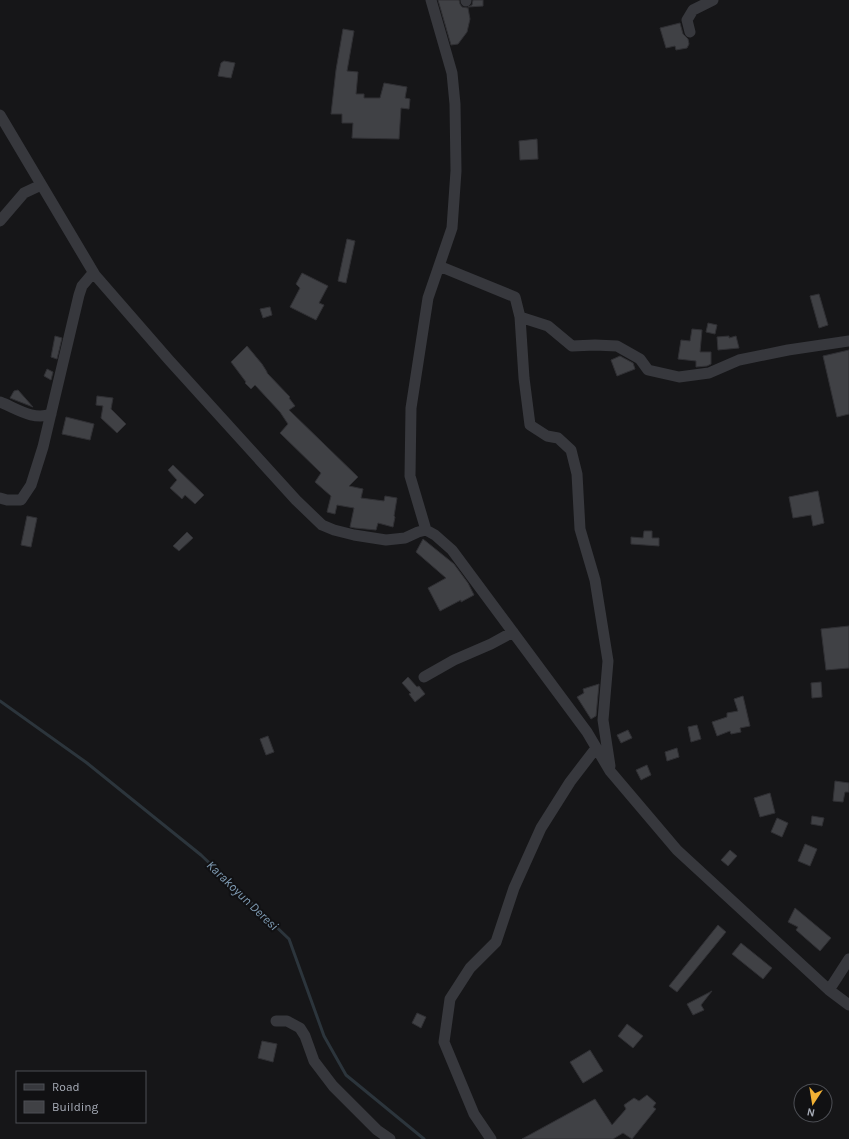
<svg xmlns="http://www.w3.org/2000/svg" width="849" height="1139" font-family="Karla,sans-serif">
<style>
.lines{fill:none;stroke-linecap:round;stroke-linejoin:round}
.stream{stroke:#2c353c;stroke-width:3}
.building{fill:#404145;stroke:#303034}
.minor{stroke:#37383d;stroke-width:11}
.labels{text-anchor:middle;stroke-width:4;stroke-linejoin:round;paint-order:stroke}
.water-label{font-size:13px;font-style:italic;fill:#7f9bb3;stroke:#111113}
</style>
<rect width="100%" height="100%" fill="#161618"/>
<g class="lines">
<path class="stream" d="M0 701 87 763 201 855 289 939 324 1036 346 1075 424 1139"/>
</g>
<path class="building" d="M438 0H459L460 4 462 7 468 8 470 19 467 32 458 44 451 45Z
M473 0H483V6L468 7 472 5Z
M680 23 683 34 688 39 689 44 687 48 676 50 675 46 666 48 660 28Z
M343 29 354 31 347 71 358 72 356 94H364V98H380L384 83 407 87 405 98 410 99 409 109 401 108 399 139 352 138 353 123H342V114H331L336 70Z
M224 61 235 63 231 78 218 76 221 63Z
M537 139 538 159 520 160 519 141Z
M347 239 355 241 346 283 338 281Z
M302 273 328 286 319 303 324 305 316 320 290 307 300 288 296 284Z
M819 294 828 325 819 328 810 296Z
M270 307 272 315 263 318 260 309Z
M708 323 717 325 715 334 706 332Z
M692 329 702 330 700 352H711V364L707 366 696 367V361L678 359 681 340 690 341Z
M55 336 62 338 57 359 51 357Z
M729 336V338L736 336 739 348 718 350 717 337Z
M247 346 262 364 267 372V373L290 397 289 398 295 406 289 410 358 477 349 486 363 489 361 498 384 501 385 496 397 498 394 516 395 517 393 527 378 523 376 530 355 528 350 527 354 508 337 505 335 514 327 512 331 496 315 482 321 473 280 433 288 424 280 412 255 385 251 389 245 383 246 382 231 362Z
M849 350V414L837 417 823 356Z
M620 356 633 363 635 369 617 376 611 360Z
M47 369 53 372 51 380 44 376Z
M18 390 33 407 10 398 14 391Z
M97 396 113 398 111 409 126 424 117 433 101 418 103 406 96 405Z
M66 417 94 424 90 440 62 434Z
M173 465 204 495 195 504 185 495 182 499 170 488 177 480 168 470Z
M818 491 824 523 813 526 811 515 793 518 789 497Z
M27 516 37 518 31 547 21 545Z
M644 531H652V538H659V546L631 544V537L643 538Z
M187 532 193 538 179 551 173 546Z
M423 539 454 564 468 583 474 595 461 602V600L440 611 428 588 446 578 416 552Z
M849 626V668L826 670 821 629Z
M408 677 417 687 419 686 425 694 415 702 409 694 411 693 402 683Z
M821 682 822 697 812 698 811 683Z
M599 684 596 716 591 719 577 697 584 693 583 689Z
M743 696 750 726 740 728 741 732 731 734 730 731 717 736 712 722 727 717V713L738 711 734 699Z
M697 725 701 739 691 742 688 727Z
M628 730 632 738 621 743 617 735Z
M268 736 274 752 266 755 260 739Z
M677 748 679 757 667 761 665 752Z
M647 765 651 775 641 780 636 770Z
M835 781 849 783V792H845L843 802 833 801Z
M770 793 775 813 760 817 754 798Z
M812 816 824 818 822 826 811 824Z
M777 818 788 823 782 837 771 832Z
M805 844 817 849 810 866 798 861Z
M730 850 737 856 728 866 721 860Z
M795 908 831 938 820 951 796 930 798 927 788 922Z
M718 925 726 932 677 992 669 986Z
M741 943 772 968 763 979 732 954Z
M712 991 701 1005 704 1010 693 1015 687 1004Z
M417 1013 426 1017 421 1028 412 1023Z
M627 1024 643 1036 633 1048 618 1036Z
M262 1041 277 1044 273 1062 258 1058Z
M590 1050 603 1071 583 1083 570 1062Z
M647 1095 656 1103 653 1107 656 1109 632 1139 623 1133 613 1139H522L595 1099 612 1125 626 1109 624 1105 634 1098 639 1101Z"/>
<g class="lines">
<path class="minor" d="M466 1V0
M690 32 687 20 693 10 713 0
M0 115 95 275 169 360 296 500 322 525 334 530 354 535 386 540 405 538 418 532 426 530 435 535 452 550 587 732 610 771 677 850 829 990 849 1005
M0 221 24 193 41 185
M439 266 515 297 520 317 548 326 572 346 595 345 617 346 640 359 648 370 679 377 709 373 739 360 788 350 849 341
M520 317 524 378 530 425 547 436 558 438 571 450 577 474 580 529 595 580 608 661 603 720 610 766
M0 402C16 408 33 421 51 414
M0 498 7 500H21L31 485 43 447 79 295 82 286 93 273
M426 530 410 476 411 408 428 298 452 228 456 171 455 104 452 73 431 0
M424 677 454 660 491 644 513 632
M829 990 849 959
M276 1021H287L300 1028 305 1036 314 1061 333 1086 377 1130 390 1139
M491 1139 474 1114 444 1042 450 999 470 968 496 942 514 888 541 828 570 782 596 748"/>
</g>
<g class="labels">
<g class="water-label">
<text transform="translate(243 895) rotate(44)" y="5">Karakoyun Deresi</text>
</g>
</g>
<rect x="16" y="1071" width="130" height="52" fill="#111113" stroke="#4d4f55"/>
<rect x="24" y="1084" width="20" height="6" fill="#37383d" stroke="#4d4f55"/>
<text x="52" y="1091" font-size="12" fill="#a8adb8">Road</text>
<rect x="24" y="1101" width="20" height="12" fill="#404145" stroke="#4d4f55"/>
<text x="52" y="1111" font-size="12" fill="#a8adb8">Building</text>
<g transform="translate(813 1103) rotate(192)"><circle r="19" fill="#111113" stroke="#4d4f55"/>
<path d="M0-3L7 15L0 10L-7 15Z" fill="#f2b134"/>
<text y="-6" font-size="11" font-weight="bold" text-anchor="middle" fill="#a8adb8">N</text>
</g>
</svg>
